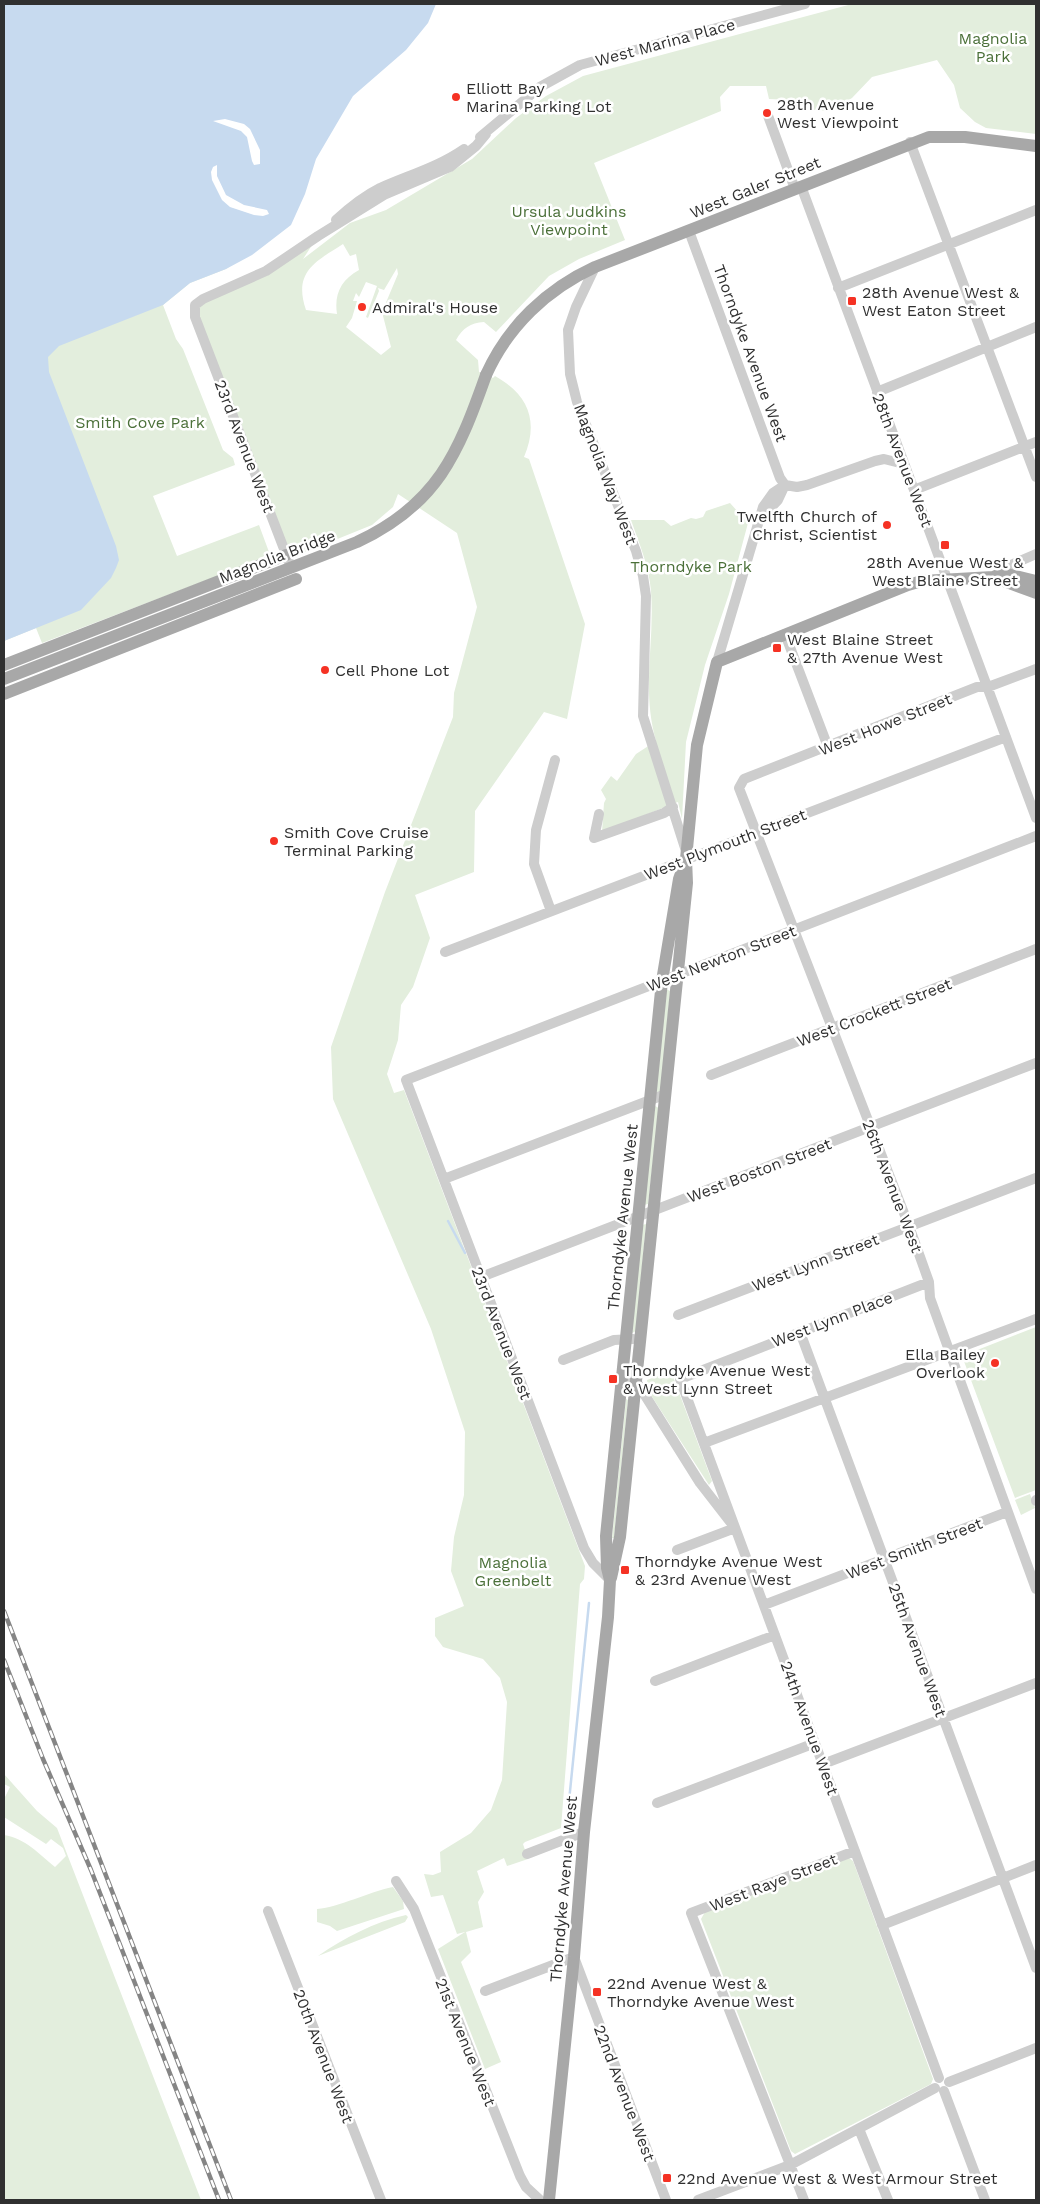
<svg xmlns="http://www.w3.org/2000/svg" width="1040" height="2204" font-family="'Work Sans',sans-serif">
<style>
.green{fill:#e3eedd;fill-rule:evenodd}
.water{fill:#c7daef}
.pier{fill:#fff}
.lines{fill:none;stroke-linecap:round;stroke-linejoin:round}
.stream{stroke:#c7daef;stroke-width:2.5}
.minor{stroke:#cdcdcd;stroke-width:10}
.major{stroke:#a8a8a8;stroke-width:12}
.rail-casing{stroke:#858585;stroke-width:4.5}
.rail{stroke:#fff;stroke-width:2.5;stroke-dasharray:8;stroke-linecap:butt}
.major-bridge{stroke:#a8a8a8;stroke-width:12}
.poi-dot{fill:#f53224;stroke:#fff;stroke-width:2}
.labels{text-anchor:middle;stroke-width:5;stroke-linejoin:round;paint-order:stroke}
.park-label{font-size:16px;fill:#4b7039;stroke:#fff}
.street-label{font-size:16px;fill:#303030;stroke:#fff}
.poi-label{font-size:16px;fill:#303030;stroke:#fff;text-anchor:start}
</style>
<rect width="100%" height="100%" fill="#fff"/>
<path class="green" d="M852 4H1036V134L986 128 975 122 960 108 954 85 937 60 872 77 852 98 830 111 790 108 791 100 769 99 766 86H730L720 97 721 111 594 163 625 240 579 259 549 276 496 332 484 322C470 323 463 328 456 340L478 360 479 372 493 378 495 376C529 395 539 422 524 457L529 459 585 624 567 719 544 712 475 811 474 872 415 895 430 938 413 987 401 1005 398 1040 387 1074 394 1093 404 1090 585 1566 584 1579 580 1584 561 1828 525 1842 523 1844 528 1859 507 1866 504 1858 477 1871 484 1892 478 1902 483 1927 466 1932 471 1952 461 1962 501 2062 485 2069 438 1949 465 1932 457 1934 443 1895 431 1897 424 1874 433 1875 441 1872 440 1852 471 1833 491 1810 502 1780 507 1702 500 1678 483 1659 443 1647 435 1636V1618L464 1606 451 1571 454 1537 464 1495 465 1432 431 1329 333 1099 331 1047 385 892 453 717 454 693 477 607 457 533 398 494 393 507 372 525 288 559 195 305 254 278 318 236 303 259 350 223 386 210 472 159 516 118 546 96 583 76ZM343 244 350 256 356 254 359 270C341 280 334 294 337 314L306 310C293 272 315 262 343 244ZM397 268 398 274 382 312 391 347 381 355 346 327 352 318 357 301H353L356 293 359 297 366 282 377 286 366 317 368 318 379 291 378 288 384 290Z
M4 73 352 78 271 237 226 269 190 283 163 305 176 339 183 349 223 450 233 458 235 465 153 496 177 556 259 525 269 552 259 560 42 643 36 628 4 641Z
M730 503 748 523 729 594 705 665 686 742 682 819 678 802 602 832 604 803 606 799 601 790 611 776 617 781 636 754 656 741C641 688 655 643 651 591 649 566 639 543 631 520H664L671 526 691 518 696 519 703 517 706 511Z
M666 989 670 991 661 1093 656 1095Z
M655 1106 659 1108 648 1204 644 1205Z
M646 1224 636 1331 632 1333 642 1225Z
M1036 1327V1490L1015 1498 962 1356Z
M671 1371 712 1481 709 1485 647 1389V1380Z
M626 1399 628 1400 614 1538H612Z
M1030 1494 1035 1508 1021 1515 1015 1500Z
M4 1774 37 1811 57 1828 201 2200H4V1835C25 1838 39 1854 55 1867L66 1856 63 1848 51 1839 46 1844 4 1817V1799L10 1787 4 1784Z
M849 1858 853 1861 933 2079 931 2084 795 2154 791 2151 701 1919 705 1912Z
M393 1887 403 1901 404 1909 337 1931 330 1926 317 1922V1909C340 1907 368 1892 393 1887Z
M406 1915 408 1917 405 1922 318 1956C344 1938 374 1922 406 1915Z"/>
<path class="water" d="M4 4H436L428 23 406 50 353 96 316 159 305 194 291 225 252 255 226 269 190 283 163 305 59 346 48 357 49 372 116 546 119 560 116 568 111 578 81 610 4 641Z"/>
<path class="pier" d="M225 119 244 124 250 129 260 150V164L254 165 252 161 247 137 241 131 213 121Z
M217 165V176L226 195 244 205 267 210 269 214 263 216 254 215 230 207 222 200 212 180 211 172 213 167Z"/>
<g class="lines">
<path class="stream" d="M448 1221 465 1253
M567 1821 589 1603"/>
<path class="minor" d="M767 113 795 189
M480 137 540 87 580 65 805 4
M910 142 1036 477
M801 186 1036 818
M336 220C349 208 364 196 380 188 409 175 438 167 464 149
M689 231 780 478 785 485
M595 267 576 307 568 330 570 374 577 402 636 551 643 576 646 596 643 716 685 848
M838 288 1036 210
M877 392 1036 327
M785 485 797 487 807 485 875 461 884 459 904 464
M914 490 1036 442
M763 516 778 500 785 485
M289 562 195 317V305L203 299 266 271 318 236 384 195 450 167 476 146 486 134
M996 575 1013 564 1036 554
M785 634 828 747
M717 662 763 507 773 493 785 485
M1036 669 988 687H977L744 779 739 788 909 1226 929 1282 930 1298 1036 1589
M594 838 664 813 673 807
M594 838 599 814
M551 911 534 864 536 830 555 760
M445 952 1006 737
M711 1075 1036 949
M444 1179 666 1094
M481 1277 1036 1063
M929 1282 680 1379 939 2078
M678 1315 1036 1178
M800 1332 1036 1968
M563 1360 614 1340 633 1339
M622 1376 636 1381 700 1483 735 1528 677 1550
M704 1443 1036 1319
M1036 1501V1500
M610 1580 593 1563 584 1548 406 1080 1036 836
M764 1605 1007 1512
M655 1681 775 1635
M823 1764 1036 1683
M657 1803 815 1743
M527 1854 584 1832
M396 1881 414 1909 520 2176 526 2187 540 2200
M268 1911 381 2200
M882 1925 1036 1865
M485 1991 574 1957 666 2200
M949 2082 1036 2048
M944 2091 985 2200
M859 2129 888 2200
M698 2200 790 2165 935 2088
M804 2200 691 1913 855 1851"/>
<path class="major" d="M486 375C508 326 547 289 595 267L929 137H965L1036 146
M993 577 1036 593
M4 665 286 555
M4 694 296 579
M611 1578 620 1537 687 883 686 859 697 745 717 662 908 585 922 581 993 577 1003 573 1036 581
M549 2200 574 1957 584 1832 608 1617 610 1580 607 1568 606 1536 662 981 679 879 686 859"/>
<defs>
<path id="rail" d="M4 1611 231 2200
M4 1660 43 1759 91 1870 219 2200"/>
</defs>
<use href="#rail" class="rail-casing"/>
<use href="#rail" class="rail"/>
<path class="major-bridge" d="M4 679 357 542C437 505 458 454 486 375"/>
</g>
<g class="poi-dot">
<circle cx="456" cy="97" r="5"/>
<circle cx="767" cy="113" r="5"/>
<rect x="847" y="296" width="10" height="10" rx="2.5"/>
<circle cx="362" cy="307" r="5"/>
<circle cx="887" cy="525" r="5"/>
<rect x="940" y="540" width="10" height="10" rx="2.5"/>
<rect x="772" y="643" width="10" height="10" rx="2.5"/>
<circle cx="325" cy="670" r="5"/>
<circle cx="274" cy="841" r="5"/>
<circle cx="995" cy="1363" r="5"/>
<rect x="608" y="1374" width="10" height="10" rx="2.5"/>
<rect x="620" y="1565" width="10" height="10" rx="2.5"/>
<rect x="592" y="1987" width="10" height="10" rx="2.5"/>
<rect x="662" y="2173" width="10" height="10" rx="2.5"/>
</g>
<g class="labels">
<g class="park-label">
<text x="993" y="44">Magnolia<tspan x="993" dy="18">Park</tspan></text>
<text x="569" y="217">Ursula Judkins<tspan x="569" dy="18">Viewpoint</tspan></text>
<text x="140" y="428">Smith Cove Park</text>
<text x="691" y="572">Thorndyke Park</text>
<text x="513" y="1568">Magnolia<tspan x="513" dy="18">Greenbelt</tspan></text>
</g>
<g class="street-label">
<text transform="translate(665 42) rotate(-15)" y="6">West Marina Place</text>
<text transform="translate(755 187) rotate(-22)" y="6">West Galer Street</text>
<text transform="translate(751 353) rotate(70)" y="6">Thorndyke Avenue West</text>
<text transform="translate(245 446) rotate(69)" y="6">23rd Avenue West</text>
<text transform="translate(903 460) rotate(69)" y="6">28th Avenue West</text>
<text transform="translate(606 474) rotate(69)" y="6">Magnolia Way West</text>
<text transform="translate(277 556) rotate(-21)" y="6">Magnolia Bridge</text>
<text transform="translate(885 724) rotate(-22)" y="6">West Howe Street</text>
<text transform="translate(725 844) rotate(-21)" y="6">West Plymouth Street</text>
<text transform="translate(721 958) rotate(-21)" y="6">West Newton Street</text>
<text transform="translate(874 1012) rotate(-21)" y="6">West Crockett Street</text>
<text transform="translate(759 1170) rotate(-21)" y="6">West Boston Street</text>
<text transform="translate(893 1186) rotate(69)" y="6">26th Avenue West</text>
<text transform="translate(622 1217) rotate(-84)" y="6">Thorndyke Avenue West</text>
<text transform="translate(815 1262) rotate(-21)" y="6">West Lynn Street</text>
<text transform="translate(832 1319) rotate(-21)" y="6">West Lynn Place</text>
<text transform="translate(502 1333) rotate(69)" y="6">23rd Avenue West</text>
<text transform="translate(914 1548) rotate(-21)" y="6">West Smith Street</text>
<text transform="translate(918 1650) rotate(70)" y="6">25th Avenue West</text>
<text transform="translate(810 1728) rotate(70)" y="6">24th Avenue West</text>
<text transform="translate(773 1882) rotate(-21)" y="6">West Raye Street</text>
<text transform="translate(563 1889) rotate(-85)" y="6">Thorndyke Avenue West</text>
<text transform="translate(466 2042) rotate(68)" y="6">21st Avenue West</text>
<text transform="translate(324 2056) rotate(69)" y="6">20th Avenue West</text>
<text transform="translate(625 2093) rotate(69)" y="6">22nd Avenue West</text>
</g>
<g class="poi-label">
<text x="466" y="94">Elliott Bay<tspan x="466" dy="18">Marina Parking Lot</tspan></text>
<text x="777" y="110">28th Avenue<tspan x="777" dy="18">West Viewpoint</tspan></text>
<text x="862" y="298">28th Avenue West &amp;<tspan x="862" dy="18">West Eaton Street</tspan></text>
<text x="372" y="313">Admiral's House</text>
<text x="877" y="522" text-anchor="end">Twelfth Church of<tspan x="877" dy="18">Christ, Scientist</tspan></text>
<text x="945" y="568" text-anchor="middle">28th Avenue West &amp;<tspan x="945" dy="18">West Blaine Street</tspan></text>
<text x="787" y="645">West Blaine Street<tspan x="787" dy="18">&amp; 27th Avenue West</tspan></text>
<text x="335" y="676">Cell Phone Lot</text>
<text x="284" y="838">Smith Cove Cruise<tspan x="284" dy="18">Terminal Parking</tspan></text>
<text x="985" y="1360" text-anchor="end">Ella Bailey<tspan x="985" dy="18">Overlook</tspan></text>
<text x="623" y="1376">Thorndyke Avenue West<tspan x="623" dy="18">&amp; West Lynn Street</tspan></text>
<text x="635" y="1567">Thorndyke Avenue West<tspan x="635" dy="18">&amp; 23rd Avenue West</tspan></text>
<text x="607" y="1989">22nd Avenue West &amp;<tspan x="607" dy="18">Thorndyke Avenue West</tspan></text>
<text x="677" y="2184">22nd Avenue West &amp; West Armour Street</text>
</g>
</g>
<rect width="1040" height="2204" fill="none" stroke="#303030" stroke-width="10"/>
</svg>
